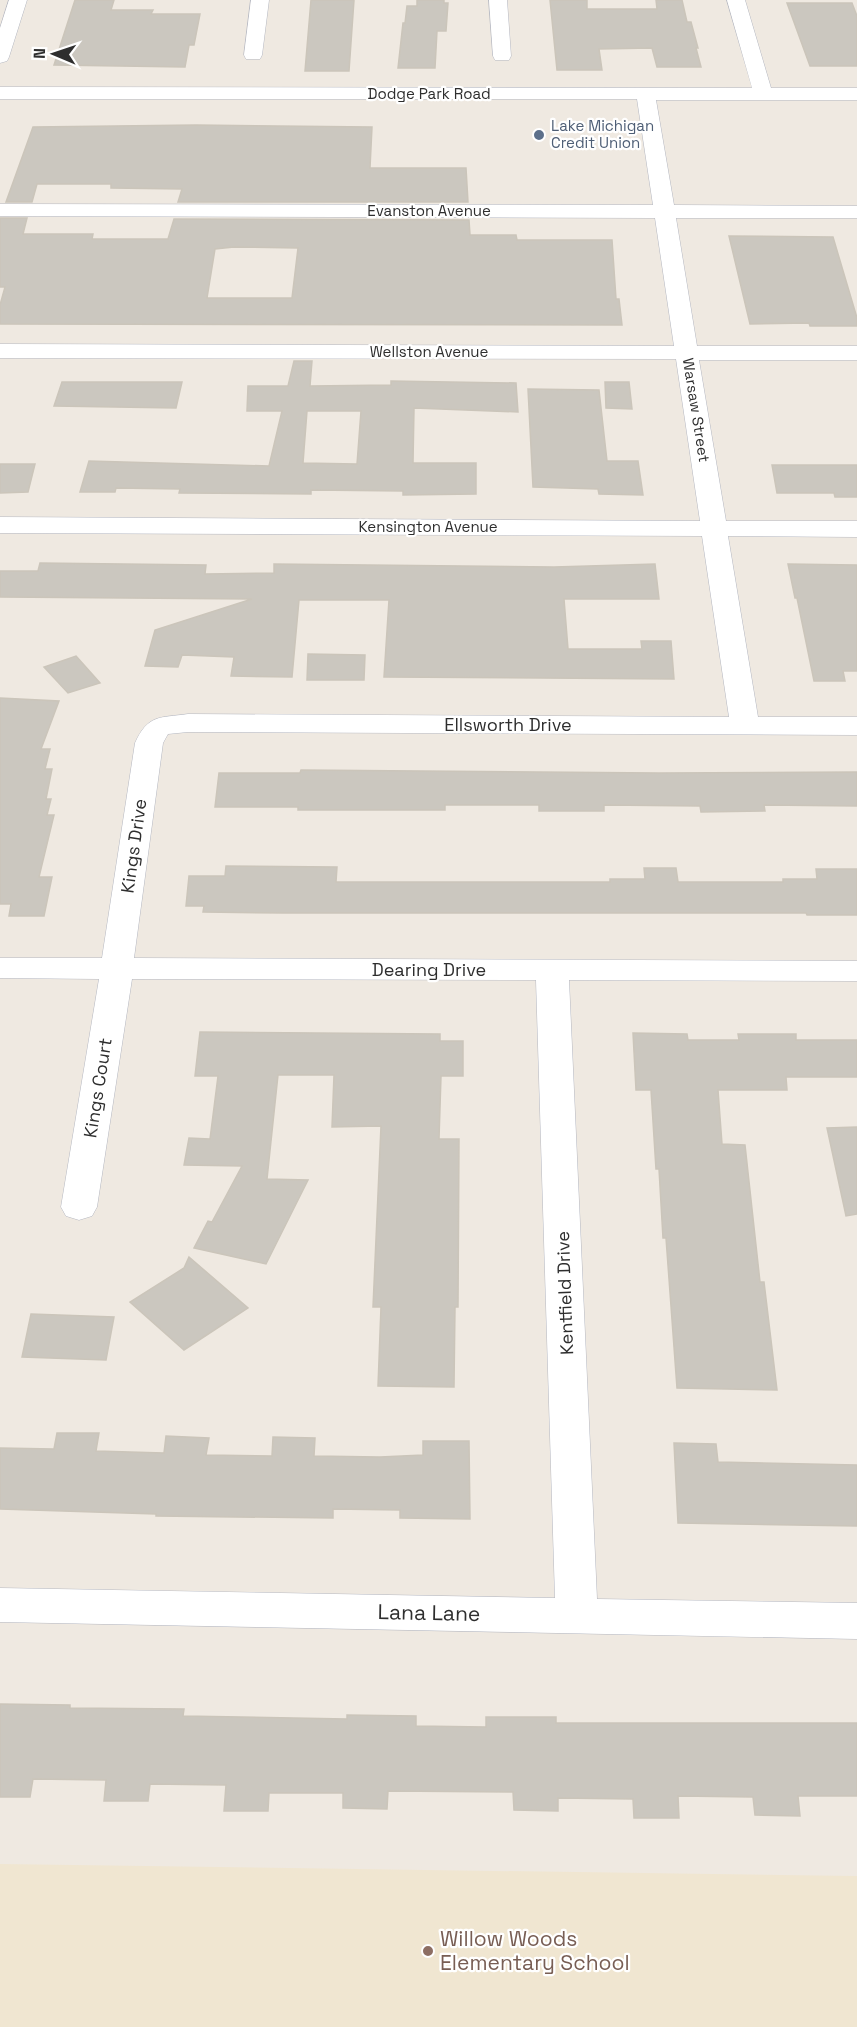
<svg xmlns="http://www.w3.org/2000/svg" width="857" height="2027" font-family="'Space Grotesk',sans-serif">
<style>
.education{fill:#f0e6d1}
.building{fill:#cbc7bf;stroke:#cbc5ba;stroke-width:1.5;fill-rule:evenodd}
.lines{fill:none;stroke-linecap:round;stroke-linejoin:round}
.minor-casing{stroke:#b4b7c1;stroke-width:1}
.minor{fill:#fff;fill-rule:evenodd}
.service-dot{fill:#5c6f8a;stroke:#fff;stroke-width:2}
.education-dot{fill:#8d6e63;stroke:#fff;stroke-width:2}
.labels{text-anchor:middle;stroke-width:4.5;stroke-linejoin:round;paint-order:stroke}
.far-street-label{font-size:15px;fill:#2e2e2e;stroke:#fff}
.far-service-label{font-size:15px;fill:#4e5e75;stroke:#fff;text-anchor:start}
.street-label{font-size:18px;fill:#2e2e2e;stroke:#fff}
.near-street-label{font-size:21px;fill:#2e2e2e;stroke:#fff}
.near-education-label{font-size:21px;fill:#785e54;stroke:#fff;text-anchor:start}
</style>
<rect width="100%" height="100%" fill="#efe9e1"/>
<path class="education" d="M0 1864 857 1876V2027H0Z"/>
<path class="building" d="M75 0H114L111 10H153L151 14H200L194 45H189L185 67 54 65Z
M311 0H354L349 71H305Z
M417 0H444V3H448L446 31H437L435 68H398L403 23H405L407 6H417Z
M550 0H587V9H657L656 0H682L687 22H691L698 48H696L701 67H657L652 48 599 49 602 70H557Z
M787 3H852L857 16V66H810Z
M196 125 372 127 370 168H466L468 202H178L182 189 111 188V184H37L32 202H6L33 127Z
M0 218H27L23 234H93L92 239H168L174 219 469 220 470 235H516L517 240H612L616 299H619L622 325 0 324V305L5 287H0ZM234 247 298 248 292 298H207L215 249Z
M729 236 833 237 857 318V326H810L809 323 750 324Z
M294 361H312L310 386 391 385V381L516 383 518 412 414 408 413 463H476V494L403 495V491L311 490V494L179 493 180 489 116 488 115 492H80L89 461 269 466 282 411H247L248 386H288ZM307 411H361L357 464 303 463Z
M62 382H182L176 408 54 406Z
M605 382H629L632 409 606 408Z
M528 389 599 390 607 461H638L643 495 599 494 598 489 533 487Z
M0 464H35L28 492 0 493Z
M772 465H857V497H835L834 493H777Z
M40 563 206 565 205 574 274 573V564L554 567 655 564 659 599H564L568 649H642L641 641H671L674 679 384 677 389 600H299L292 677 231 676 234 657 182 655 178 667 145 666 155 630 252 599 0 597V571H38Z
M788 564 857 565V671H843L845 681H814L797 598H795Z
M308 654 365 655 364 680H307Z
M76 656 100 683 68 693 44 667Z
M0 698 59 701 41 749H50L45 769H52L46 799H51L47 815H54L39 877H52L44 916H9L11 904H0Z
M301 770 659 773 857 772V806L764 805 765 811 701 812 700 806 604 805V811H539V805H445V810H298V807H215L219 773H300Z
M226 866 337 867 336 882H610V879H645L644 868H676L678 882H783V879H817L816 869H857V915H807L806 913H284L203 912 204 906H186L189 876H225Z
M200 1032 440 1034V1041H463V1076H441L439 1139H459L458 1307H455L454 1387 378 1386 381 1307H373L381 1126 332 1127 334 1075H278L267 1179 308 1180 266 1264 194 1248 208 1221 212 1222 242 1166 184 1165 189 1138 210 1139 218 1076H195Z
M633 1033 687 1034 688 1040H739L738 1034H796V1040H857V1077H786L787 1090H718L722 1144 745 1145 760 1282H764L777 1390 677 1388 666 1238H663L659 1169H656L651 1090H636Z
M857 1127V1214L846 1216 827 1128Z
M189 1257 248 1308 184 1350 130 1302 184 1268Z
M31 1314 114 1317 106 1360 22 1357Z
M57 1433H99L96 1451 164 1453 166 1436 209 1438 206 1455 272 1456 273 1437 315 1438 314 1456 380 1457 423 1455V1441H469L470 1519 400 1518V1510L333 1509V1518L156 1516V1514L0 1509V1448L54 1449Z
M674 1443 716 1444 718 1462 857 1465V1526L678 1523Z
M0 1704 70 1705V1708L184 1709 183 1716 347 1719V1715L416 1716V1726L486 1727V1717H556V1723H857V1796H798L800 1816 755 1815 753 1797 678 1796 679 1818H634L633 1799 558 1798V1811L514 1810 513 1792 388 1791 387 1809 343 1808V1793H269L268 1811H224L226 1785 150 1784 148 1801H104L106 1780 33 1779 30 1797H0Z"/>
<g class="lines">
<defs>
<path id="minor" d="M9 0H27L9 57 7 61 0 63V28Z
M251 0H269L262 55 260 59H246L244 55Z
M489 0H507L511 56 509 60H495L493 56Z
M727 0H745L771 88H857V100H656L674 205 857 206V218H676L697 346H857V360H699L726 521H857V537L728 536 758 717H857V735L188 732 168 734 163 743 134 958 857 961V981L569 980 597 1599 857 1603V1639L0 1622V1588L555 1598 536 980 132 979 97 1207 92 1216 79 1220 66 1216 61 1207 99 979 0 978V958H102L135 743C148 714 160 718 188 714L729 717 702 536 0 533V517L700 521 676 359 0 358V344L674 346 655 218 0 216V204L653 205 637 99H0V87L752 88Z"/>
</defs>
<use href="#minor" class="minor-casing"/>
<use href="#minor" class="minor"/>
</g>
<circle class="service-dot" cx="539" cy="135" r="6"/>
<circle class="education-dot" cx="428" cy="1951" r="6"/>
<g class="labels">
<g class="far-street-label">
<text x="429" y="99">Dodge Park Road</text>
<text x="429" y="216">Evanston Avenue</text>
<text x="429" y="357">Wellston Avenue</text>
<text transform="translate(696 410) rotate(81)" y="5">Warsaw Street</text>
<text x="428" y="532">Kensington Avenue</text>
</g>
<g class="far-service-label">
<text x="551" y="131">Lake Michigan<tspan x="551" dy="17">Credit Union</tspan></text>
</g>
<g class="street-label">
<text x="508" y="731">Ellsworth Drive</text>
<text transform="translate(134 846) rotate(-82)" y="6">Kings Drive</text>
<text x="429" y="976">Dearing Drive</text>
<text transform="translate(98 1088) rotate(-81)" y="6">Kings Court</text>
<text transform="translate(565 1293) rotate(-92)" y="6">Kentfield Drive</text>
</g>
<g class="near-street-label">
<text transform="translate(429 1613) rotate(1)" y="7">Lana Lane</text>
</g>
<g class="near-education-label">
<text x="440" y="1946">Willow Woods<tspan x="440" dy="24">Elementary School</tspan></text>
</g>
</g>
<g transform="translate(54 54) rotate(272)" stroke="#ffffff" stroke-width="4.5" paint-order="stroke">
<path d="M0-4.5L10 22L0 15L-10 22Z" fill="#2e2e2e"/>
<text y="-9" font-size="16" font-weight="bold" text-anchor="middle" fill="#2e2e2e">N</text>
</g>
</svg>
